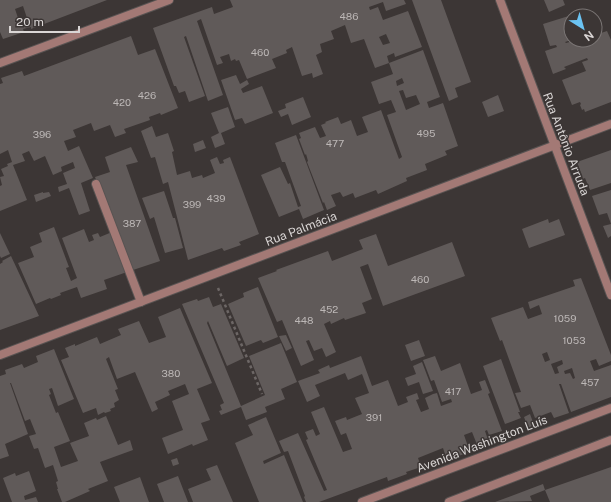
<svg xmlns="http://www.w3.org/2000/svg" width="611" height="502" font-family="'Public Sans',sans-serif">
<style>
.building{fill:#605a59;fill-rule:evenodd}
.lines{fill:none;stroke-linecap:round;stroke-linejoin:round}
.service-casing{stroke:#585352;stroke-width:10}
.minor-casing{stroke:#585352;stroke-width:10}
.tertiary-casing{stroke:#585352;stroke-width:10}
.path{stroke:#6d6766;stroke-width:2.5;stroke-dasharray:3 3;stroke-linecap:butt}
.service{stroke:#a37975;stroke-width:8}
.minor{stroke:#a37975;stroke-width:8}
.tertiary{stroke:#a37975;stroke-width:8}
.labels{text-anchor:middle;stroke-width:3;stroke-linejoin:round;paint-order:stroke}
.number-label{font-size:10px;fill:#bcb7b6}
.street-label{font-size:12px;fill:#dad6d5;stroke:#3c3635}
</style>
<rect width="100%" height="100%" fill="#3c3635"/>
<path class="building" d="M0 0H107L31 29V27L23 29 24 32 3 39 0 32ZM23 6 27 18 19 21 15 9Z
M230 0H404L406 4 386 11 383 2 369 7 370 10 378 7 383 20 408 11 422 47 395 57 394 53 387 56 389 63 375 68 364 39 351 43 345 25 331 31 334 39 320 44 322 52 316 55 323 74 313 78 312 73 302 76 292 47 286 50 287 53 272 59 276 68 247 79 239 60 236 61 235 59 231 61 229 54 220 57 223 63 217 65 201 19 197 21 223 95 208 101 186 36 184 37 205 96 189 102 185 91 179 93 176 86H174L153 28 212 7 214 14 233 7ZM386 34 390 43 383 45 379 37Z
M412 0H441L471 82 455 88 458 97 449 101Z
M544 0H563L565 5 549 12Z
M588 10 590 16H571V40L565 42 566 43 577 40H595V35L607 31 611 40V102L585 112 584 109 582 110 580 105 581 104 580 102 572 105 562 80 586 71 582 62 588 60 587 58 564 67 566 69 553 74 545 51 557 47 556 45 550 46 543 24Z
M131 36 138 55 155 49 178 108 161 115 160 113 149 117 150 120 124 129 126 133 115 137 110 125 94 131 91 123 73 130 76 137 64 141 68 151 79 146 93 178 81 183 90 211 79 215 69 188 59 192 58 187 67 184 63 173 75 168 73 162 61 167 62 171 53 175 45 156 34 161 29 151 22 154 25 161 13 165 27 200 0 211V186L2 185 0 177 4 176 1 169 8 166 7 164 12 162 8 150 0 154V84L3 83 1 78 22 71 24 76Z
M423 50 440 97 427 102 429 108 443 103 458 146 445 151 447 155 425 164 427 170 406 178 407 181 378 194 376 190 355 198 353 193 343 197 340 192 331 195 336 206 327 210 324 202 323 203 307 162 308 161 306 154 305 155 299 139 301 138 299 133 315 127 320 138 326 136 321 125 326 123 325 122 338 117 341 124 351 120 357 136 368 132 362 117 381 110 399 159 402 157 387 115 396 112 391 100 379 104 371 82 393 74 389 63ZM402 78 404 83 397 86 396 81ZM403 90 406 98 416 95 420 104 406 110 399 91Z
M236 75 240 84 247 80 249 84 241 89 243 93 262 86 273 113 245 124 242 118 235 120 221 80Z
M498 95 504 111 488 117 482 102Z
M303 97 311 117 292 125 288 114 281 117 278 111 286 108 285 104Z
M228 107 235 127 221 133 225 144 215 148 211 137 219 133 211 113Z
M152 126 156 137 168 133 174 151 172 152 177 175 190 171 192 178 202 175 203 178 215 173 210 160 217 157 220 164 224 163 223 160 230 157 259 234 239 242 241 245 224 251 222 248 188 260 168 182 163 184 155 157 151 158 141 131Z
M296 135 324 210 303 219 299 209 279 217 261 175 280 167 288 184 290 183 298 207 301 206 285 162H282L275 143Z
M203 140 206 148 195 152 193 144Z
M131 147 138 162 126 165 160 261 130 271 95 177 110 172 105 157Z
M611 150V183L590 190 585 178 583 179 577 162Z
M611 190V224L607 213 599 215 592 196Z
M164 191 173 218H175L183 248 165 253 154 217 150 219 142 198Z
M43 192V193L49 192 51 196 36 202 34 195Z
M548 219 549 223 559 219 565 235 529 248 522 229Z
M611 224V236L608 238 603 226Z
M54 227 69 267 66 268 71 281 77 278 62 238 84 229 89 242 94 240 92 235 98 233 100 237 112 232 127 272 104 280 107 289 81 298 77 287 60 293 61 295 51 299 50 298 36 304 18 263 34 257 30 247 42 242 39 233Z
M0 233 10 254 1 258 0 256Z
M376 234 388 266 452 242 465 276 383 306 368 264 360 267 372 299 362 303 366 313 345 320 344 318 331 324 330 321 324 324 336 352 326 357 322 348 314 351 309 340 306 341 314 360 301 366 282 320 277 322 258 278 277 271 276 270 328 251 332 261 363 249 359 240Z
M11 256 39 316 0 330V264L3 262 2 261Z
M581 278 611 355V361L599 366 596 359 590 361 594 371 611 365V397L571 412 561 384H559L569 413 554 418 551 412 535 418 530 405 521 408 515 393 521 392 502 340 500 341 491 318 523 307 528 319 542 314 539 305 530 309 528 302 575 286 573 280ZM547 352 550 360 545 362 542 354ZM562 360 563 364 557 367 559 373 555 374 551 364ZM572 368 575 378 573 379 570 373 565 374 564 371Z
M258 287 278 337 263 343 261 340 246 346 228 304 244 297 243 293Z
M209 297 213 307 221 304 244 358 227 366 208 321 207 323 241 406 265 395 249 356 281 343 297 382 281 389 285 399 265 407 267 412 246 420 241 407 221 415 219 411 222 410 220 405 224 403 182 304 197 299 198 301Z
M180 308 212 383 197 389 210 420 201 423 208 440 193 446 192 444 168 454 162 438 183 430 172 401 189 394 185 384 168 391 170 395 155 402 158 409 152 412 135 372 117 379 109 357 106 359 118 389 115 390 119 400 114 403 115 407 110 409 111 411 105 413 104 412 98 415 96 408 83 413 61 360 69 357 65 348 75 344V346L97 337 100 344 121 335 118 329 139 321 149 343 166 337 158 317Z
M286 335 292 348 286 351 279 336Z
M419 340 425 356 411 361 405 345Z
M54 349 74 399 58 406 52 388 49 389 51 394 49 395 56 413 58 412 70 441 54 447 61 467 78 461 70 443 89 436 84 423 96 418 97 420 106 416 118 445 130 440 133 450 100 462 108 481 88 489 90 491 65 502H62L57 489H58L56 482 58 481 53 465 45 468 38 448 34 449 29 436 36 434 30 419 25 421 11 383H10L28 434 5 444 9 456 0 459V376L6 374 5 370 22 364 24 368 38 362 36 356Z
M361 356 372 386 388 380 398 406 408 402 406 397 417 393 419 399 416 400 421 412 429 409 425 398 433 394 437 393 441 406 452 402 451 399 442 402 434 380 431 381 423 360 435 356 441 371 460 363 471 394 482 390 479 382 485 380 490 393 488 394 502 431 489 435 487 430 485 431 489 443 478 447 472 432 464 435 470 452 447 460 443 448 418 458 421 467 406 472 407 474 388 481 387 477 319 502H306L304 497 305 496 288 451 284 452 279 441 298 433 324 491 327 490 306 440 308 439 305 432 313 429 316 436 320 434 311 412 324 407 343 452 352 449 346 433 341 435 335 421 346 417 347 420 362 414 355 398 369 393 362 374 348 380 345 373 315 385 320 396 307 402 298 381 320 373 318 370 329 365 330 368Z
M501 359 520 412H518L521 418 505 424 483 366Z
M422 362 433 391 423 394 419 382 408 386 405 378 416 374 413 366Z
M530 414 534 425 528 428 524 417Z
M266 417 281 453 263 461 264 464 284 455 303 502H259L235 443 253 435 248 425Z
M177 458 179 464 173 466 171 460Z
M217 465 233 502H193L188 489 211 480 206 469Z
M611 467V502H550L545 490Z
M29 471 36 491 24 496 25 500 36 497 38 502H12L3 478 15 473 16 476Z
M178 476 188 502H164L157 484Z
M140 477 149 502H120L114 487Z
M543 484 545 490 530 496 532 501 495 502Z"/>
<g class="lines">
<defs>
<path id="service" d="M96 184 141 302"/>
<path id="minor" d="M500 0 611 295
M0 63 169 0
M0 355 611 124"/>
<path id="tertiary" d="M362 502 611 408
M449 502 611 440"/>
</defs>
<use href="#service" class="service-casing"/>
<use href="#minor" class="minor-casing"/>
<use href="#tertiary" class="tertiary-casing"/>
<path class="path" d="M218 288 262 394"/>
<use href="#service" class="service"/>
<use href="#minor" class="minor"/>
<use href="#tertiary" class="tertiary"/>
</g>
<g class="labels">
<g class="number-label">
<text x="349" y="20">486</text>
<text x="260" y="56">460</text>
<text x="147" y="99">426</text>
<text x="122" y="106">420</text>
<text x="426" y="137">495</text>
<text x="42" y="138">396</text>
<text x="335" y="147">477</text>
<text x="216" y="202">439</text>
<text x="192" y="208">399</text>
<text x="132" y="227">387</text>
<text x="420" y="283">460</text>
<text x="329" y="313">452</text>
<text x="565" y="322">1059</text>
<text x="304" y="324">448</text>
<text x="574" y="344">1053</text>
<text x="171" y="377">380</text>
<text x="590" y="386">457</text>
<text x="453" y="395">417</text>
<text x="374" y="421">391</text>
</g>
<g class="street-label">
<text transform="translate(566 144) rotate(69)" y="4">Rua Antônio Arruda</text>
<text transform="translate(301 229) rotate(-21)" y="4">Rua Palmácia</text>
<text transform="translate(482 444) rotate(-21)" y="4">Avenida Washington Luís</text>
</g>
</g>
<g transform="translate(583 28) rotate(143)"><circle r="19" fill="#3c3635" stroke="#7b7675"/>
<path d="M0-3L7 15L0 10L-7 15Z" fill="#6bc3f2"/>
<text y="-6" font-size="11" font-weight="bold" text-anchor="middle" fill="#dad6d5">N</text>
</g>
<path d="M10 26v6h69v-6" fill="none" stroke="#dad6d5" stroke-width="2"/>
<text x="16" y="26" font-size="12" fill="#dad6d5" stroke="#3c3635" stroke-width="3" paint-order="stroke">20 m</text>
</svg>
